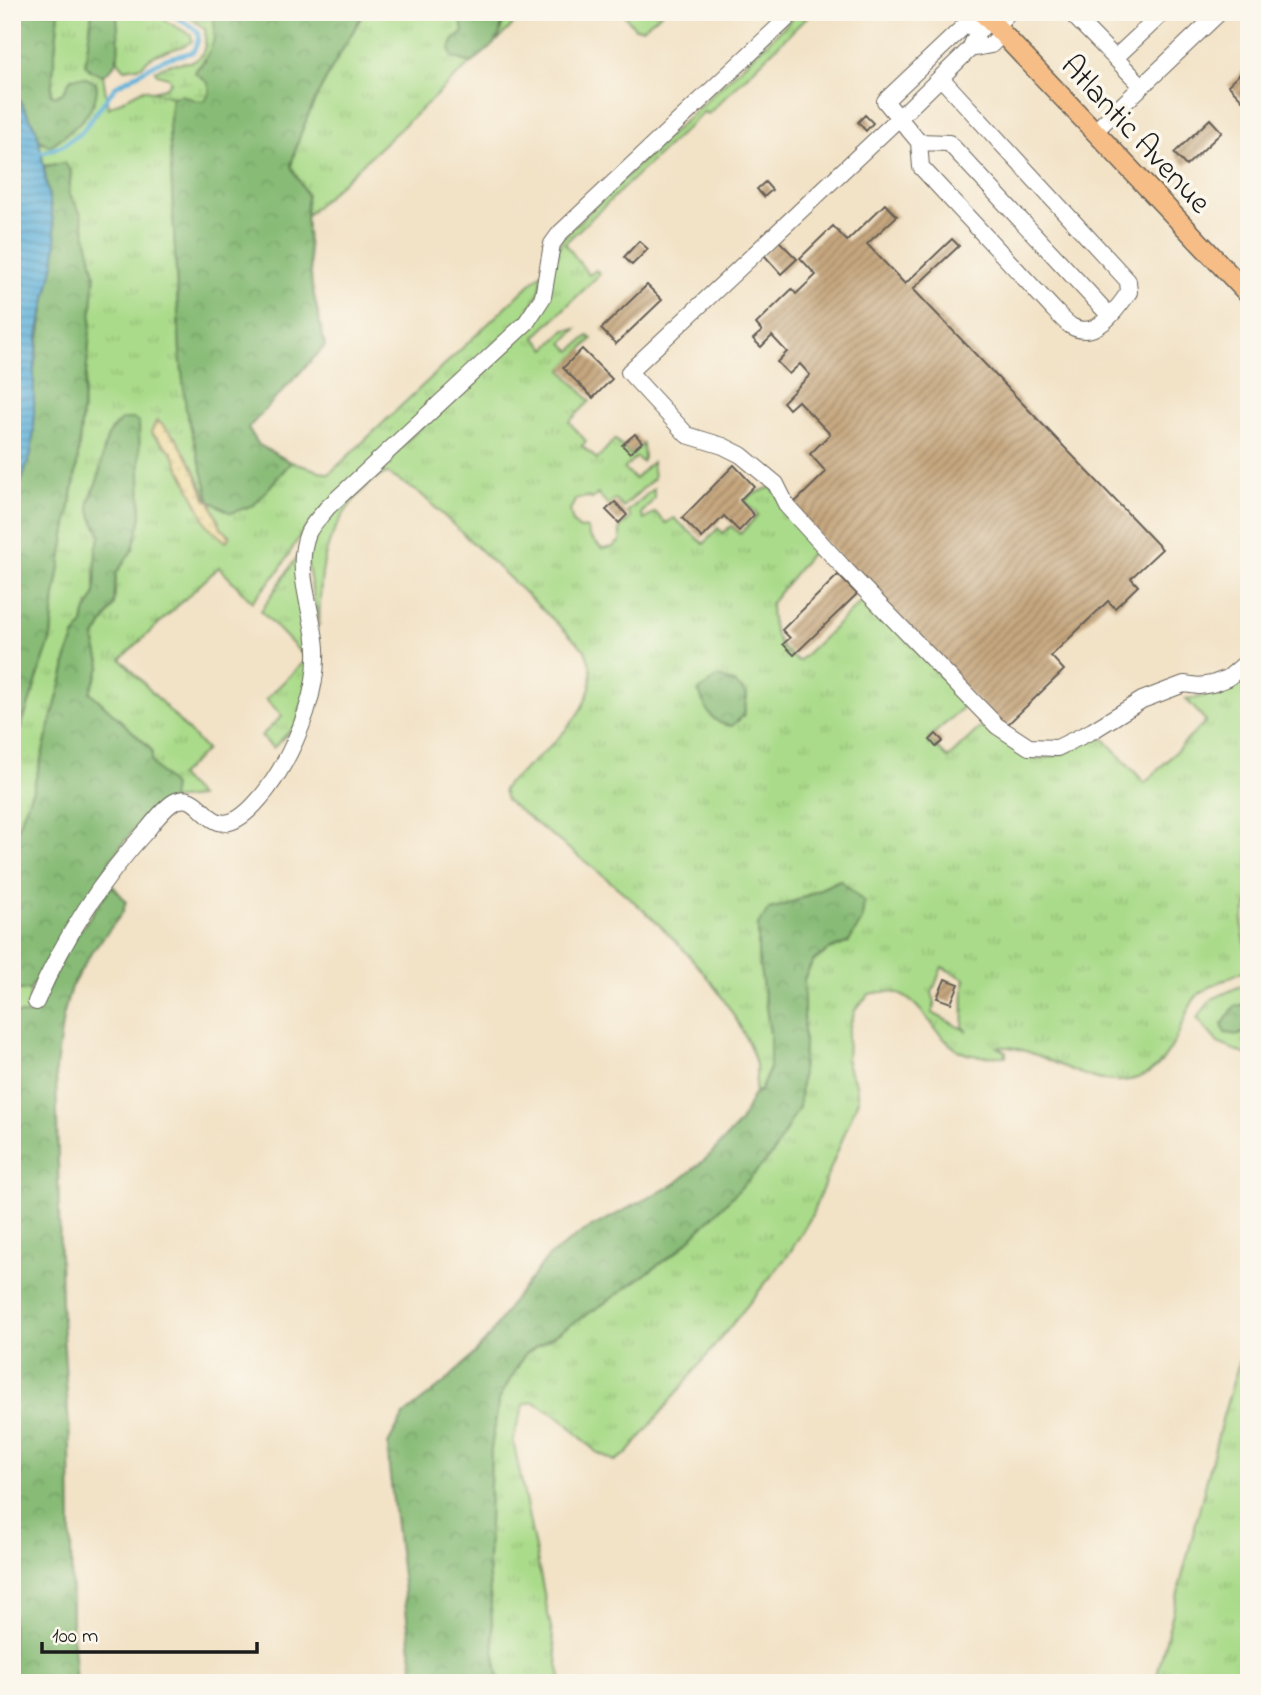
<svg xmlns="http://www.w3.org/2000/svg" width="1261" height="1695" font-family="'Indie Flower',sans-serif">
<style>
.grass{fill:url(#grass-tufts);stroke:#637c53;stroke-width:2;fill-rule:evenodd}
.forest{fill:url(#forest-crowns);stroke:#526c49;stroke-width:2}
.wetland{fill:url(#wetland-marsh);stroke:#637c53;stroke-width:2}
.sand{fill:url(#sand-dots);stroke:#857b5d;stroke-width:2}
.water{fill:url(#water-rules);stroke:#3e667b;stroke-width:2}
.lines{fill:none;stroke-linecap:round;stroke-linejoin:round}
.stream{stroke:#5fb1da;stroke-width:4.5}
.building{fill:url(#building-hatch)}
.minor-casing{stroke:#676158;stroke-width:18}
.major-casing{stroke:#676158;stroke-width:22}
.minor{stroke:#fff;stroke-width:16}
.major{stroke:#f6be86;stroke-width:19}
.labels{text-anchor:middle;stroke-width:7;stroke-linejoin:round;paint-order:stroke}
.street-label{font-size:32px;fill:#1c1c1c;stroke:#fbf7ec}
</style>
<defs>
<pattern id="grass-tufts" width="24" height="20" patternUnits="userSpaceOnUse" patternTransform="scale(1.75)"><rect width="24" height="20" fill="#aadb8a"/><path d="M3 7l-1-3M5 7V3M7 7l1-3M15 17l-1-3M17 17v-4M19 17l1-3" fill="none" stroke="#92bb76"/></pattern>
<pattern id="forest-crowns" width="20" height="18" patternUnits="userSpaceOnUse" patternTransform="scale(1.75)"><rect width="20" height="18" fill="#87bb76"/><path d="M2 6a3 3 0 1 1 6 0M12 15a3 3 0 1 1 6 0" fill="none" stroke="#74a066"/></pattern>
<pattern id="wetland-marsh" width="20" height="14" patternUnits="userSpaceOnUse" patternTransform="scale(1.75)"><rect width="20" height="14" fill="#aadb8a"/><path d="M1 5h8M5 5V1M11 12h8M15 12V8" fill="none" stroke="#92bb76"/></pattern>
<pattern id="sand-dots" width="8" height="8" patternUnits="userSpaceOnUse" patternTransform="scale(1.75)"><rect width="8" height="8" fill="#eeda9e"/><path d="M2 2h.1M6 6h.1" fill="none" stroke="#ccba88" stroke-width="1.8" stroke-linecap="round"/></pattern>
<pattern id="water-rules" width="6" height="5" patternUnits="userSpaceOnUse" patternTransform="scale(1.75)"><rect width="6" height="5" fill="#5fb1da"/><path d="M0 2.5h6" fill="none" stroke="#4e8fb0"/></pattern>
<pattern id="building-hatch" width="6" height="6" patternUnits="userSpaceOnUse" patternTransform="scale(1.75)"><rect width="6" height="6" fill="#c6a77f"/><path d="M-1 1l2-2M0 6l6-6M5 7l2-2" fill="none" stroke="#a08767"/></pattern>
</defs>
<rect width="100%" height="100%" fill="#fbf7ec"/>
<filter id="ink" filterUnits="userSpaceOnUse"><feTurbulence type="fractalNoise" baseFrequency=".0143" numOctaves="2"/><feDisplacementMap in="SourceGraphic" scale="14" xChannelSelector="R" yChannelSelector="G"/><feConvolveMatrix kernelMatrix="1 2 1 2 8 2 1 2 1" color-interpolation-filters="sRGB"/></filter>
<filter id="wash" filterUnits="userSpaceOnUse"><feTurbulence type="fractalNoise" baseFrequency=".00686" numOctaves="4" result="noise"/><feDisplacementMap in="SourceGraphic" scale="28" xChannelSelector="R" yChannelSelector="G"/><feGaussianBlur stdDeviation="1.57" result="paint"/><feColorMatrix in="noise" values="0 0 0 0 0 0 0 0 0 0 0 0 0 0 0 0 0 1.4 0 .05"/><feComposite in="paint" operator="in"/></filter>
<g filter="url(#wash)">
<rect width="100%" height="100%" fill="#f2e2c6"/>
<path class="grass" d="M59 12H92L86 65 91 71 103 75 108 108 144 89 172 97 169 128 180 353 254 505 291 462 329 474 543 272 540 290 528 313 315 517 296 542 279 571 252 602 219 567 121 659 206 750 179 776 199 797 171 800 152 762V751L147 745 89 692 101 666 94 639 114 605 116 574 133 549 98 479C87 505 89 510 101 535L96 549 95 595 85 613 83 624 74 637 66 661 65 669 33 789 12 842V754L51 638 54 602 77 465 88 354 90 312 81 214 69 193 71 171 54 164 44 166 39 140 50 146C67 130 101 110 96 83L56 96 51 94ZM151 433 192 464 221 528 230 535 208 526 172 452Z
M117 12H163L166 21 191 35 192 41C177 53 155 48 142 66L125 69 118 61Z
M364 12H466L464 14 463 32 453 41 452 57 471 63 306 216 307 195 291 166C304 110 336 62 364 12Z
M499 12H525L497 41 503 23Z
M622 12H663L643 28H635Z
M799 12H812L708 114 704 112 565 243 589 275 596 270 600 274 535 337 546 349 565 330 576 329 563 343 571 351 588 336 592 339 562 370 590 401 569 422 586 441 582 446 597 459 615 439 630 455 643 444 644 458 642 462 636 457 624 469 635 479 652 462 654 478 623 507 615 499 608 505 598 494 592 499 587 497 576 499 570 510 573 523 580 529 588 528 589 536 602 549 613 547 620 541V528L631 517 627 512 654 488V499L641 514 644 520 655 512 666 523 674 518 704 544 718 528 723 533 731 526 740 534 758 515 745 502 749 496 771 487 817 546 771 603C771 627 776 649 799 661L866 597 967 704 928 739 948 758 986 722C1013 753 1030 770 1072 749 1083 744 1090 738 1103 738L1145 783 1206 721 1186 699C1211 697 1230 689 1249 671V902C1234 930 1249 940 1249 968 1235 976 1207 985 1197 996 1190 1003 1186 1016 1182 1025 1167 1062 1148 1087 1103 1080 1070 1075 1027 1043 997 1047L1006 1052V1056C992 1056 975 1058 962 1052 934 1040 923 997 891 992 885 991 876 993 869 994L855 1010 848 1033 847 1066 856 1084 858 1100 811 1217 789 1254 628 1453 615 1461 596 1452 562 1419 534 1402 524 1404 513 1439 562 1683H500L494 1651 488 1564 491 1449 499 1399 525 1354 605 1303 679 1250 799 1107 804 1047V979L813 962 829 950 849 942 840 880C816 890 794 904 769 909L758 955 770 1033V1068L760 1091 755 1092C755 1083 757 1073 756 1065 753 1050 744 1034 737 1021 684 929 587 864 506 800L503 790 507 784C536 759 596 714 591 671 591 664 587 657 585 650L421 494 387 473C372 478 363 489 353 501 320 543 321 574 319 626L307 562 314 536 323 520 529 326 563 237ZM717 677 747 695 744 715 699 692ZM942 967 965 979C962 995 965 1010 963 1027L967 1031 932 1013 935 1002 932 993Z
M297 557 312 649 310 677 297 724 273 748 261 736 282 716 266 699 307 659 261 611Z
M1249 982V1003L1234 1007 1239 1035 1249 1030V1056L1218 1043 1197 1018 1212 999Z
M12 990H30L29 1014H12Z
M1249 1328V1683H1155L1223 1416Z"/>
<path class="forest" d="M12 12H59L51 94 56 96 63 93 71 78 84 77 96 83C102 110 69 133 50 146L39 140 36 129 12 87Z
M92 12H117C117 34 126 64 103 75L91 71 85 65Z
M210 12H364C336 62 304 110 291 166L307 195 306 216 312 286 325 346 248 428 259 445 291 462 254 505 231 513 210 501 186 410 180 353 169 128 172 97 182 95 195 100 208 83 194 72 205 61 214 19Z
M466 12H499C508 37 489 50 471 63L452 57 450 49 453 41 463 32 461 21Z
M64 163 71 171 69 193 81 214 95 274 88 354 77 465 54 602 51 638 12 754V508L31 454 34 429V369L56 240 44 166Z
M124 419H134L139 422 141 518 133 549 116 574 114 605 94 639 101 666 90 692 147 745 152 751V763L173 786 171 800C134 817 112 861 90 893 69 925 48 957 30 990H12V842L33 789 65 669 66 661 74 637 83 624 85 613 95 595 96 549 101 535C96 525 89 516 89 504 90 495 95 487 98 478 104 457 102 430 124 419Z
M717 677C731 680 738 684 747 695L744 715 732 726C712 725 705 709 699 691Z
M840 880 864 902 862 920 849 942 829 950 813 961 804 979V1047L799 1107 772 1155 732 1197 679 1250 605 1303 525 1354 499 1399 491 1449 488 1564 494 1651 500 1683H415L389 1468 388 1444 404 1415 444 1383 471 1357 490 1336 511 1303 549 1256 584 1231 675 1184 708 1157 739 1124 755 1092 760 1091 770 1068V1033L758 955V925L769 909C794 904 817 890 840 880Z
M112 885 126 901 123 912 90 955 71 987 63 1017 56 1067 61 1301 70 1443 72 1627 76 1683H12V1014H29L40 1005 64 953Z
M1249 1003V1030L1239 1035 1225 1033 1222 1025 1234 1007Z"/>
<path class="wetland" d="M183 12H210C222 34 209 56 194 72L208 83 210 92 205 101 195 100 182 95 172 97 152 91 165 88 171 82 168 77 157 74 155 71C179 53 209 78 205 29Z"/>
<path class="sand" d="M157 420 176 438 192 465 206 499 210 501 221 528 230 536 226 542 208 526 172 452 151 432Z"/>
<path class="water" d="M12 87 36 129 39 140 56 240 55 259 39 330 34 369V429L31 454 12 508Z"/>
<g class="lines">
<path class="stream" d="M36 151 42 153 63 145 81 133 116 86 164 59 193 52C209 24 185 28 171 12"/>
</g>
<g id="blocks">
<path class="building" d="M1249 65V107L1228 85Z
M865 115 873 123 866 131 858 122Z
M1210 119 1222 132 1186 166 1174 153Z
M765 182 772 190 764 197 757 189Z
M885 204 897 216 867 244 905 284 952 239 959 246 913 289 1162 549 1131 578 1138 586 1115 608 1108 601 1051 656 1064 670 1004 728 791 506 826 472 810 454 830 434 798 401 789 409 783 402 810 375 800 364 789 374 777 362 787 352 772 336 761 347 753 339 762 331 756 324 792 289 796 294 816 275 800 258 833 226 847 241Z
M639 241 648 249 632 265 624 257Z
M779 241 797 259 781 274 764 255Z
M647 285 662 300 616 344 601 329Z
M582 349 612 379 593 398 563 368Z
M635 434 642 442 630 453 622 445Z
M734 465 754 486 740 500 754 515 739 531 724 516 702 538 682 518Z
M615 502 627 515 619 523 606 510Z
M838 575 857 594 794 655 783 644 790 638 782 630Z
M936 734 943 741 936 747 930 740Z
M945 979 959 984 951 1003 937 998Z"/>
</g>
</g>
<g filter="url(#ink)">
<use href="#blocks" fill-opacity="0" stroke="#676158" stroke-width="2"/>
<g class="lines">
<defs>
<path id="minor" d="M979 12 885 101 899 118 970 49 978 31 990 21
M1070 12 1115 58 1164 12
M995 26 1009 12
M970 49 991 45 1002 34
M1115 58 1142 86
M941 78 1128 281 1129 292C1117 309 1096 341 1071 326 1065 322 1059 315 1054 310L921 167 919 142 899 118 629 372 687 435 723 446 741 455 776 484 787 506 842 566 997 726 1029 747 1057 748 1092 731 1142 700 1184 684 1199 686 1212 684 1228 678 1249 660
M1094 132 1220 12
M919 142 949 143 1110 316
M36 1002C64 938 101 880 148 829 155 820 164 808 174 802 195 791 202 817 219 822 241 829 270 787 280 770 300 736 318 689 316 649 314 612 293 570 308 533 312 524 321 516 327 508L526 323 543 297 552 244 560 233 794 12"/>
<path id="major" d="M982 12 1249 295"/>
</defs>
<use href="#minor" class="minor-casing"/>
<use href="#major" class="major-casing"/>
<use href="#minor" class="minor"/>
<use href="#major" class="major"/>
</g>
</g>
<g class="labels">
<g class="street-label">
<text transform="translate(1137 133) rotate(47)" y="11">Atlantic Avenue</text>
</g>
</g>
<rect width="1261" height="1695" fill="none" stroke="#fbf7ec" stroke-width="42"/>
<path d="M42 1642v10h215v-10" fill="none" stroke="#1c1c1c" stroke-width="3.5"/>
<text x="52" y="1642" font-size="21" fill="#1c1c1c" stroke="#fbf7ec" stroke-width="5" paint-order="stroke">100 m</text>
</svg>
